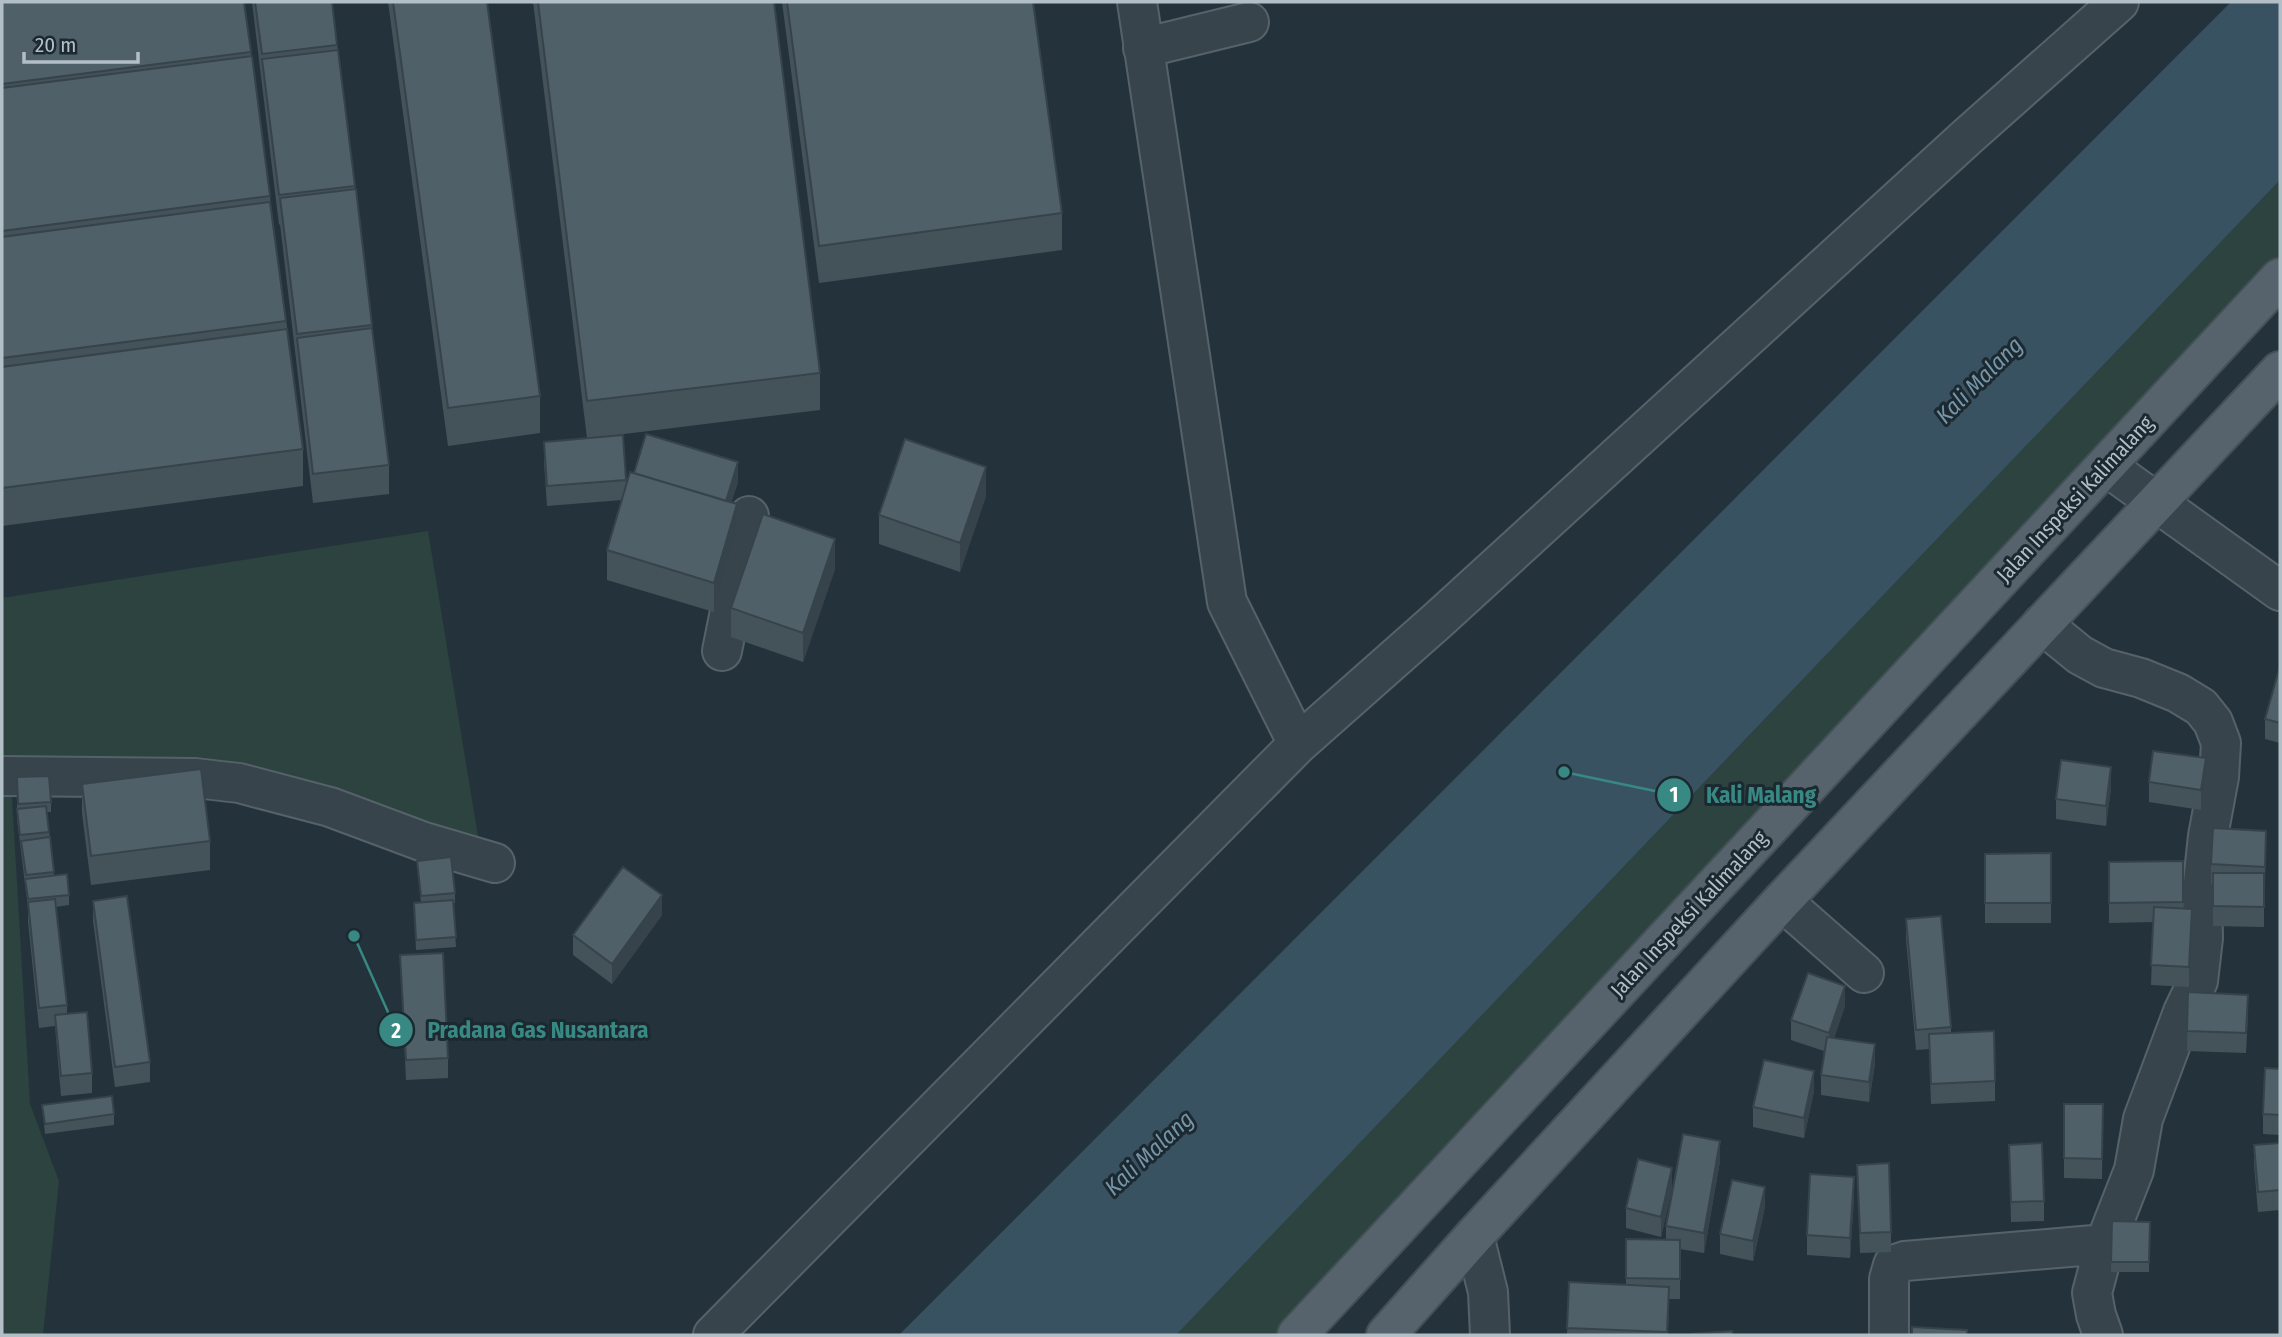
<svg xmlns="http://www.w3.org/2000/svg" width="2282" height="1337" font-family="'Fira Sans Condensed',sans-serif">
<style>
.green{fill:#2c433f}
.water{fill:#395262}
.lines{fill:none;stroke-linecap:round;stroke-linejoin:round}
.minor-casing{stroke:#566269;stroke-width:42}
.major-casing{stroke:#445057;stroke-width:42}
.minor{stroke:#38444c;stroke-width:38}
.major{stroke:#56636c;stroke-width:38}
.wall{fill:#44535a}
.shaded-wall{fill:#37434a}
.building{fill:#4f6069;stroke:#37434a;stroke-width:2}
.labels{text-anchor:middle;stroke-width:6;stroke-linejoin:round;paint-order:stroke}
.street-label{font-size:21px;fill:#b3bfc7;stroke:#1d2930}
.water-label{font-size:23px;font-style:italic;fill:#7596a9;stroke:#1d2930}
.leader{fill:none;stroke:#388884;stroke-width:2.5}
.callout-dot{fill:#388884;stroke:#1d2930;stroke-width:2.5}
.mark-label{font-size:21px;text-anchor:middle;font-weight:bold;fill:#fff}
.callout-label{font-size:23px;text-anchor:middle;font-weight:bold;fill:#388884;stroke:#1d2930;stroke-width:6;stroke-linejoin:round;paint-order:stroke}
</style>
<rect width="100%" height="100%" fill="#24333b"/>
<path class="green" d="M2280 180V278L1297 1335H1171C1544 954 1910 565 2280 180Z
M428 531 481 855 248 791 11 780 30 1104 59 1181 43 1335H2V598Z"/>
<path class="water" d="M2231 2H2280V180L1176 1335H899Z"/>
<g class="lines">
<defs>
<path id="minor" d="M1137 2 1227 602 1298 744
M1143 48 1249 22
M2106 466 2280 591
M722 651 749 516
M2 776 195 778 239 783 330 807 424 842 495 863
M1782 901 1864 973
M1474 1236 1488 1292 1490 1335
M713 1335 1298 744 1437 621 1968 136 2119 2
M1889 1335V1279L1893 1265 1905 1261 2105 1244 2134 1170 2143 1119 2183 1012 2198 981 2203 938 2202 892 2208 836 2219 777 2221 743 2213 722 2201 707 2178 693 2141 678 2104 668 2080 655 2042 624
M2103 1335 2096 1315 2092 1293 2105 1244"/>
<path id="major" d="M1297 1335 2280 278
M1386 1335 1474 1236 1782 901 2280 371"/>
</defs>
<use href="#minor" class="minor-casing"/>
<use href="#major" class="major-casing"/>
<use href="#minor" class="minor"/>
<use href="#major" class="major"/>
</g>
<path class="wall" d="M2 2 251 52 303 449V486L2 526Z
M252 2H332L389 465V494L313 503 280 224 279 225Z
M388 2H487L540 396V433L448 446Z
M533 2H774L820 373V410L600 437 626 480V485L634 473 738 482 731 502 737 533 714 612 607 580V550L622 500 547 506 544 462V442L587 438Z
M782 2H1033L1062 213V250L819 283Z
M986 496 960 572 879 544V515Z
M835 569 803 662 731 637V608Z
M2280 666V743L2265 739V719Z
M2206 778 2201 810 2149 802V782Z
M82 784 210 841V870L91 885 82 813Z
M17 788 51 802V812H47L54 876 69 895V905L56 907 67 1005V1014L92 1073V1093L61 1096 55 1026 39 1028 28 922V907L25 884 17 819Z
M2111 788 2106 826 2056 819V799Z
M2266 851 2264 887V927L2213 926V884H2211V864Z
M2051 853V923H1985V854Z
M417 861 455 893V903H453L456 947 416 950 414 903H421Z
M2183 861V908L2192 929 2189 987 2151 985 2153 922 2109 923V862Z
M93 901 150 1062V1082L115 1087 93 921Z
M662 915 612 984 573 955V935Z
M1906 919 1951 1027V1033L1995 1081V1101L1931 1104 1929 1049 1916 1050 1906 939Z
M400 955 448 1058V1078L406 1080Z
M2188 992 2248 1015 2246 1053 2187 1051Z
M1845 1006 1834 1038 1875 1064 1869 1102 1821 1095V1075L1824 1051 1791 1040V1020Z
M2280 1069V1135L2263 1134V1114Z
M1814 1091 1804 1138 1753 1127V1107Z
M2064 1104H2103L2102 1179 2064 1178Z
M42 1105 114 1114V1125L45 1134Z
M2280 1143V1210L2258 1212 2254 1165V1145Z
M2009 1145 2044 1201V1221L2011 1222Z
M1720 1161 1704 1253 1680 1249V1299H1669L1668 1335H1567L1569 1282 1626 1285V1239L1666 1240V1226Z
M1857 1165 1891 1232V1252L1860 1253Z
M1672 1188 1661 1237 1626 1228V1208Z
M1854 1197 1850 1258 1807 1255V1235Z
M1765 1207 1753 1261 1720 1254V1234Z
M2112 1221 2150 1222 2149 1272H2111Z"/>
<path class="shaded-wall" d="M738 462V482L725 523V503Z
M986 467V496L960 572V543Z
M737 504V533L714 612V583Z
M835 539V569L803 662V633Z
M2206 758V778L2201 810V790Z
M2111 767V788L2106 826V806Z
M2266 831V851L2265 887V867Z
M662 895V915L612 984V964Z
M2192 909V929L2189 987V967Z
M1845 986V1006L1829 1053V1033Z
M1875 1044V1064L1869 1102V1082Z
M1814 1071V1091L1804 1138V1118Z
M1720 1141V1161L1704 1253V1233Z
M1672 1168V1188L1661 1237V1217Z
M1854 1177V1197L1850 1258V1238Z
M1765 1187V1207L1753 1261V1241Z"/>
<path class="building" d="M2 2H244L251 52 2 84Z
M255 2H332L337 45 262 54Z
M393 2H487L540 396 448 408Z
M538 2H774L820 373 587 401Z
M787 2H1033L1062 213 819 246Z
M338 50 355 186 279 195 262 59Z
M252 56 270 196 2 231V88Z
M356 189 372 325 297 334 280 198Z
M270 202 286 321 2 358V237Z
M372 328 389 465 313 474 297 338Z
M287 329 303 449 2 488V367Z
M646 434 738 462 726 501 634 473Z
M623 435 626 480 547 486 544 442Z
M905 439 986 467 960 543 879 515Z
M630 472 737 504 714 583 607 550Z
M763 514 835 539 803 633 731 608Z
M2280 666V723L2265 719Z
M2153 751 2206 758 2201 790 2149 782Z
M2061 760 2111 767 2106 806 2056 799Z
M201 769 210 841 91 856 82 784Z
M49 776 51 802 18 804 17 777Z
M46 806 49 832 20 835 17 809Z
M2213 828 2266 831 2265 867 2211 864Z
M50 837 54 872 26 875 21 841Z
M2051 853V903H1985V854Z
M451 857 455 893 421 896 417 861Z
M2183 861V902L2109 903V862Z
M623 867 662 895 612 964 573 935Z
M2213 873H2264V907L2213 906Z
M67 874 69 895 28 899 25 879Z
M127 896 150 1062 115 1067 93 901Z
M55 899 67 1005 39 1008 28 902Z
M453 900 456 937 416 940 414 903Z
M2154 907 2192 909 2189 967 2151 965Z
M1941 916 1951 1027 1916 1030 1906 919Z
M443 953 448 1058 406 1060 400 955Z
M1808 973 1845 986 1829 1033 1791 1020Z
M2188 992 2248 995 2246 1033 2187 1031Z
M87 1012 92 1073 61 1076 55 1015Z
M1994 1031 1995 1081 1931 1084 1929 1034Z
M1827 1037 1875 1044 1869 1082 1821 1075Z
M1764 1060 1814 1071 1804 1118 1753 1107Z
M2265 1068 2280 1069V1115L2263 1114Z
M112 1096 114 1114 45 1124 42 1105Z
M2064 1104H2103L2102 1159 2064 1158Z
M1683 1134 1720 1141 1704 1233 1666 1226Z
M2042 1143 2044 1201 2011 1202 2009 1145Z
M2280 1143V1190L2258 1192 2254 1145Z
M1638 1159 1672 1168 1661 1217 1626 1208Z
M1889 1163 1891 1232 1860 1233 1857 1165Z
M1810 1174 1854 1177 1850 1238 1807 1235Z
M1732 1180 1765 1187 1753 1241 1720 1234Z
M2112 1221 2150 1222 2149 1262H2111Z
M1626 1239 1680 1240V1279L1626 1278Z
M1569 1282 1669 1287 1667 1332 1567 1328Z
M1912 1327 1967 1330V1335H1912Z
M1732 1331 1733 1335H1692V1334Z"/>
<g class="labels">
<g class="street-label">
<text transform="translate(2075 499) rotate(-47)" y="7">Jalan Inspeksi Kalimalang</text>
<text transform="translate(1689 914) rotate(-47)" y="7">Jalan Inspeksi Kalimalang</text>
</g>
<g class="water-label">
<text transform="translate(1979 380) rotate(-45)" y="8">Kali Malang</text>
<text transform="translate(1149 1153) rotate(-43)" y="8">Kali Malang</text>
</g>
</g>
<path class="leader" d="M1564 772L1674 795M354 936L396 1030"/>
<g class="callout-dot">
<circle cx="1564" cy="772" r="7"/>
<circle cx="354" cy="936" r="7"/>
<circle cx="1674" cy="795" r="18"/>
<circle cx="396" cy="1030" r="18"/>
</g>
<g class="mark-label">
<text x="1674" y="802">1</text>
<text x="396" y="1038">2</text>
</g>
<g class="callout-label">
<text x="1761" y="803">Kali Malang</text>
<text x="538" y="1038">Pradana Gas Nusantara</text>
</g>
<rect width="2282" height="1337" fill="none" stroke="#b3bfc7" stroke-width="7"/>
<path d="M24 52v10h114v-10" fill="none" stroke="#b3bfc7" stroke-width="3.5"/>
<text x="35" y="52" font-size="21" fill="#b3bfc7" stroke="#1d2930" stroke-width="5" paint-order="stroke">20 m</text>
</svg>
